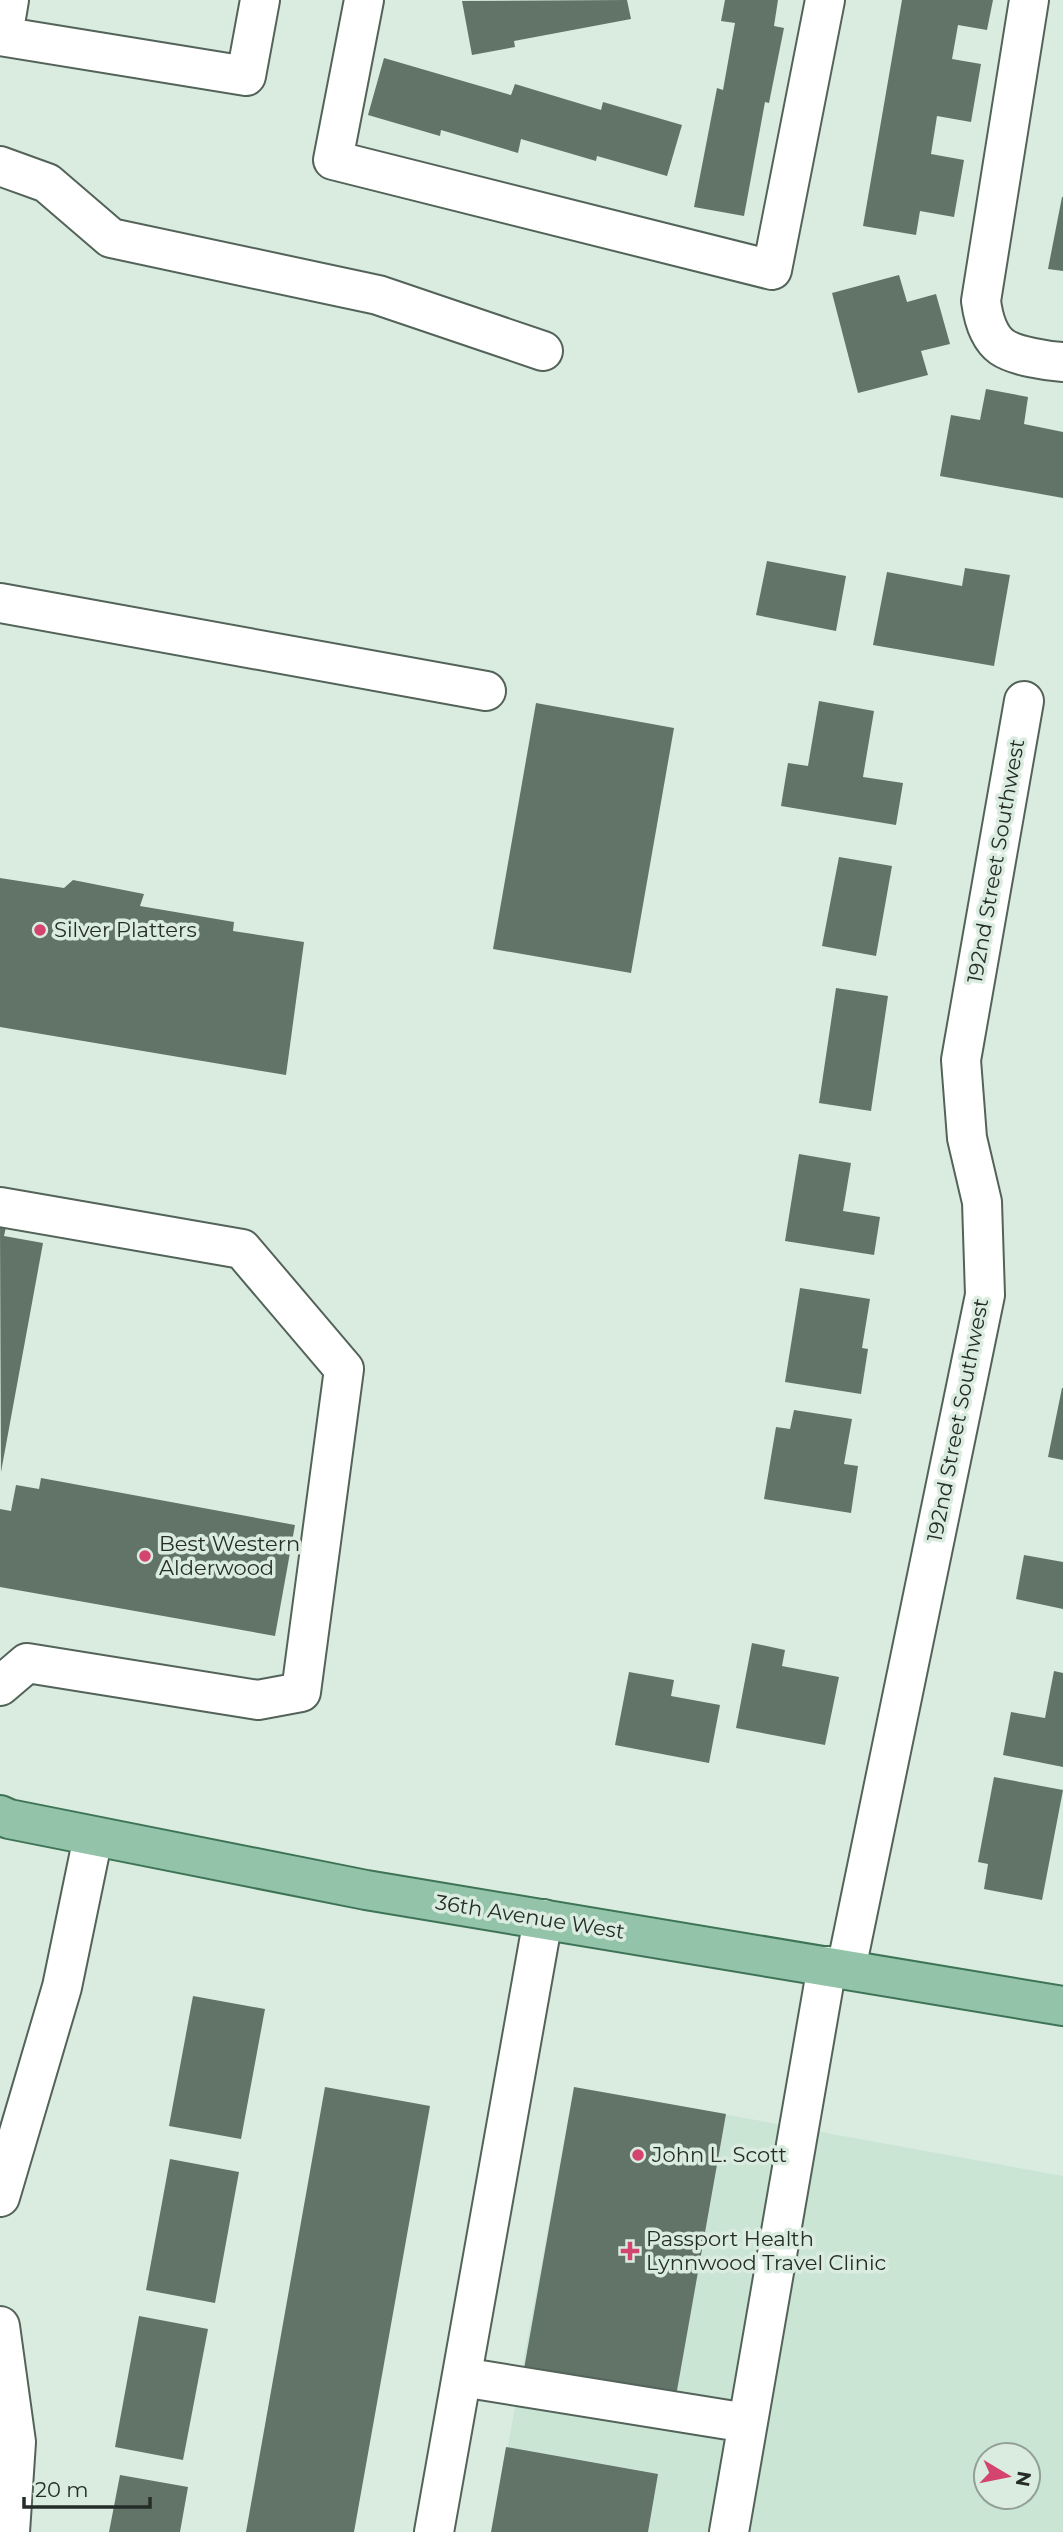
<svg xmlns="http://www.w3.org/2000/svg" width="1063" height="2532" font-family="Montserrat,sans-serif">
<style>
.built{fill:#cbe5d4;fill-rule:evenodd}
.building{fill:#627368}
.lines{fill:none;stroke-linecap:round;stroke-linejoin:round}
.minor-casing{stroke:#536359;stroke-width:42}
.major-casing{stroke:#3e7456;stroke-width:42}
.minor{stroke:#fff;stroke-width:38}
.major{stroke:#93c3a9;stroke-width:38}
.poi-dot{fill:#d3456c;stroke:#daece0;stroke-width:2.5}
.labels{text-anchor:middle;stroke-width:7;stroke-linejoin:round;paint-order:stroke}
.street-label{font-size:21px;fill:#262d28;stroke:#daece0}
.poi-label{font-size:21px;fill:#262d28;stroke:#daece0;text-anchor:start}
</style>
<rect width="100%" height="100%" fill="#daece0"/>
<path class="built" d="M574 2087 1063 2176V2532H492ZM986 2455H1028V2497H986Z"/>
<path class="building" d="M627 0 631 19 514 41 515 47 472 55 462 1Z
M725 0H778L774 26 784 28 769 103 765 102 744 216 694 207 717 88 723 90 735 23 721 21Z
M902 0H993L987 30 958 25 952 59 981 64 971 122 937 116 931 154 964 160 954 217 920 211 916 235 863 226Z
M384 58 511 95 515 84 601 110 603 102 682 125 667 176 597 156 596 161 521 139 518 153 441 130 440 136 368 115Z
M1062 197H1063V271L1048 269Z
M899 275 907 302 936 294 950 344 921 351 928 375 858 393 832 293Z
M986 389 1028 397 1024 424 1063 432V498L940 476 951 415 980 420Z
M767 561 846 576 836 631 756 615Z
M965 568 1010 575 994 666 873 645 887 572 962 586Z
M819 701 874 711 863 777 903 783 896 825 781 806 788 763 808 766Z
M536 703 674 728 631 973 493 949Z
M839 857 892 866 876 956 822 946Z
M0 878 64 888 73 880 144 894 140 906 234 922 233 931 304 942 286 1075 0 1027Z
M836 988 888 996 871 1111 819 1103Z
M799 1154 851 1163 843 1211 880 1217 874 1255 785 1241Z
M0 1225 6 1227 4 1236 43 1243 1 1472Z
M800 1288 870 1299 862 1348 868 1349 861 1394 785 1382Z
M1062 1388H1063V1460L1048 1457Z
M794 1410 852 1419 844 1464 858 1466 851 1513 764 1499 776 1427 790 1429Z
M41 1478 295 1525 275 1636 0 1587V1509L11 1511 16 1485 39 1489Z
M1024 1555 1063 1562V1609L1016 1599Z
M752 1643 785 1650 782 1666 839 1677 825 1745 736 1728Z
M1054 1671 1063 1673V1767L1003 1755 1011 1712 1045 1718Z
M629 1672 674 1680 671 1696 720 1705 709 1763 615 1745Z
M994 1777 1063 1790 1042 1900 984 1889 988 1864 978 1862Z
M193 1996 265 2009 241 2139 169 2126Z
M325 2087 430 2106 354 2532H246Z
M574 2087 726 2114 676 2396 524 2369Z
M170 2159 239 2172 215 2303 146 2290Z
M139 2316 208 2329 183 2460 115 2447Z
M506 2447 658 2474 648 2532H491Z
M120 2475 188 2487 180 2532H109Z"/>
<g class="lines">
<defs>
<path id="minor" d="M364 0 333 160 772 270 825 0
M1029 0 981 301C983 316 988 337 1002 347 1015 356 1047 361 1063 362
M0 36 246 76 260 0
M3 36 9 0
M0 166 47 183 111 238 378 295 543 351
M0 603 486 691
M0 1207 242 1249 344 1369 301 1692 258 1700 27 1663 0 1686
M846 1969 985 1295 982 1202 967 1138 961 1060 1024 701
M0 2197 62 1987 93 1837
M0 2326 16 2442 10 2532
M462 2377 747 2423
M434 2532 543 1919
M729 2532 827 1966"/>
<path id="major" d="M0 1815 9 1819 366 1890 1063 2006"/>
</defs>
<use href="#minor" class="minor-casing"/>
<use href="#major" class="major-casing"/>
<use href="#minor" class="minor"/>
<use href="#major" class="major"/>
</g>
<g class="poi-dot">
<circle cx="40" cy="930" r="7"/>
<circle cx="145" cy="1556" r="7"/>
<circle cx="638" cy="2155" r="7"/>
<path d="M626.5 2240.5h7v7h7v7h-7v7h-7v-7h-7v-7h7z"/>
</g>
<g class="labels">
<g class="street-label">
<text transform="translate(996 861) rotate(-80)" y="7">192nd Street Southwest</text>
<text transform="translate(958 1420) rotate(-79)" y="7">192nd Street Southwest</text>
<text transform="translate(530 1917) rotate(9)" y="7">36th Avenue West</text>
</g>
<g class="poi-label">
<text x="54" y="937">Silver Platters</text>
<text x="159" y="1551">Best Western<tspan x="159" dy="24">Alderwood</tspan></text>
<text x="652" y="2162">John L. Scott</text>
<text x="646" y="2246">Passport Health<tspan x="646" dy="24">Lynnwood Travel Clinic</tspan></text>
</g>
</g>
<g transform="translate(1007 2476) rotate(100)"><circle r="33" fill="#daece0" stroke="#92a096" stroke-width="2"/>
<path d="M0-5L12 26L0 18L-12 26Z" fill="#d3456c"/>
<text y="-10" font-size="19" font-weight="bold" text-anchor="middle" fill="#262d28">N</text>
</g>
<path d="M24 2497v10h126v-10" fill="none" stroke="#262d28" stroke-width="3.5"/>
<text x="35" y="2497" font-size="21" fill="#262d28" stroke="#daece0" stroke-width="5" paint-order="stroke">20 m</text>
</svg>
